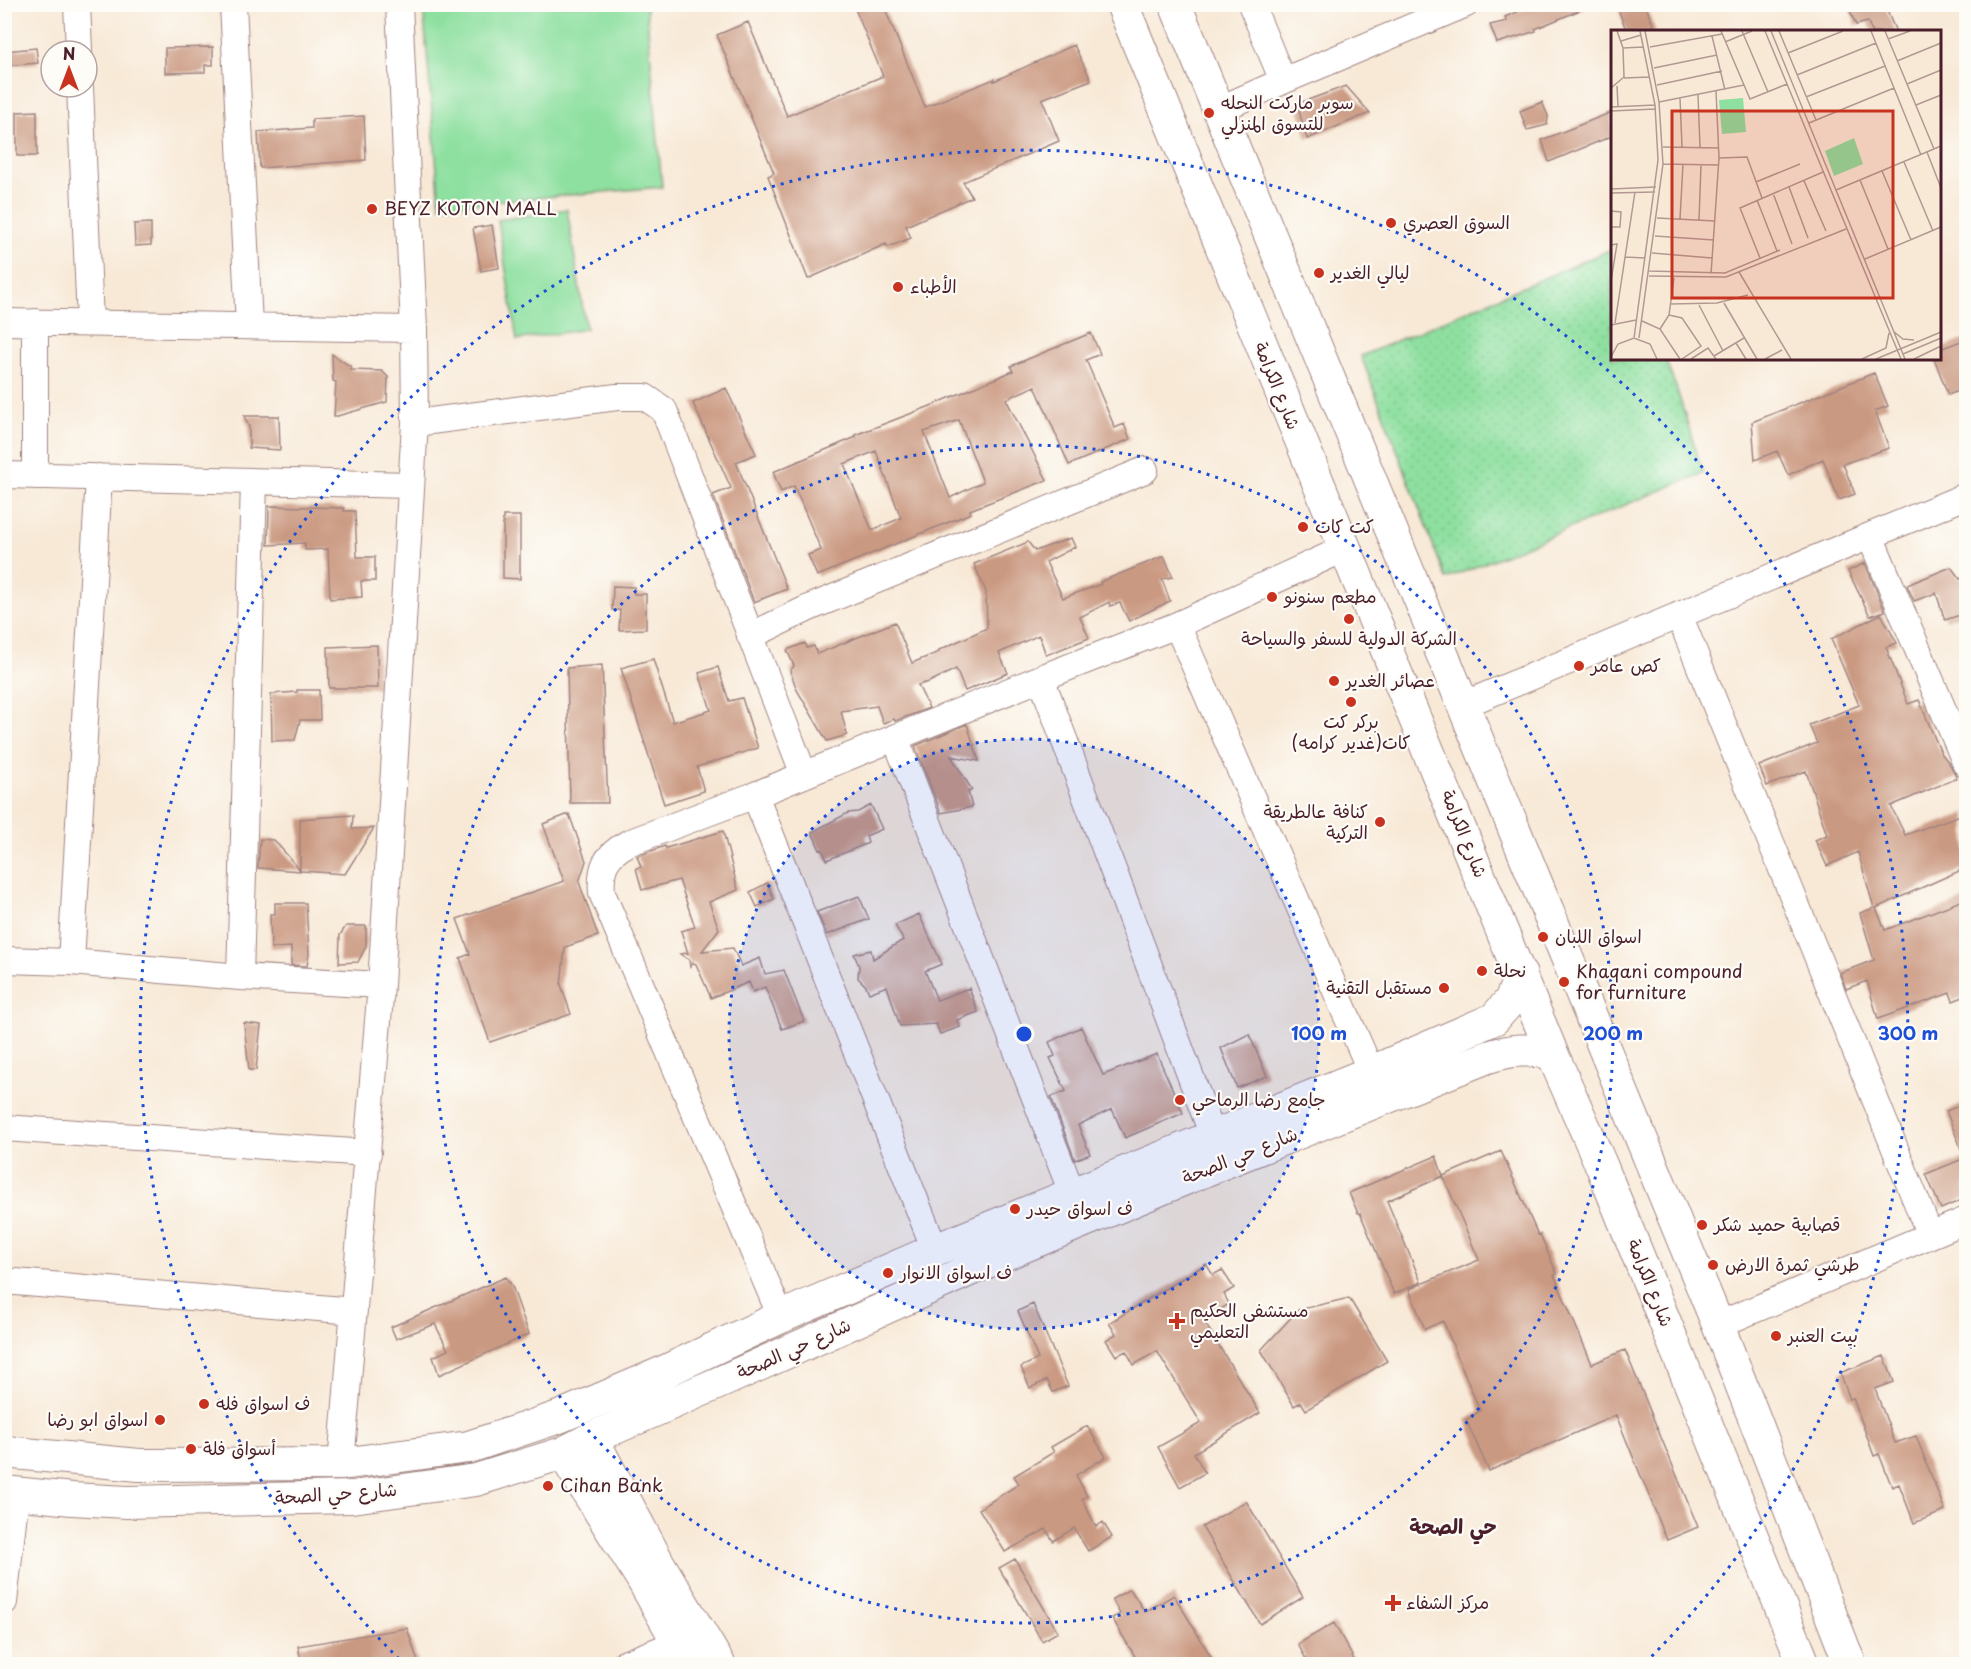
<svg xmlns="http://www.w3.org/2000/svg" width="1971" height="1669" font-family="'Playpen Sans','Playpen Sans Arabic',sans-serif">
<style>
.grass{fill:url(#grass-dots);stroke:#6c8066;stroke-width:1.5}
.park{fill:#8ee0a0;stroke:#6c8066;stroke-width:1.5}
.building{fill:#ca9981;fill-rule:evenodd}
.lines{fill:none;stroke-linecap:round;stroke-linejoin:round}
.minor-casing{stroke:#a18481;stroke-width:28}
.major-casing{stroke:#a18481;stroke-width:34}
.minor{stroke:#fff;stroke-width:26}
.major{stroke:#fff;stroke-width:32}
.ring{fill:none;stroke:#1d4ed8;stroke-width:3;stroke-dasharray:3 6}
.poi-dot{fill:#c8321e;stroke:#fdfcf7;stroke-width:2}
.labels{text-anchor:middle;stroke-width:4.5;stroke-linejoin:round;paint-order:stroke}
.poi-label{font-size:18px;fill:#4a1f2b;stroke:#fdfcf7;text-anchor:start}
.street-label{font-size:18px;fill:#4a1f2b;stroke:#fdfcf7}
.neighbourhood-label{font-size:20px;font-weight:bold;fill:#4a1f2b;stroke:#fdfcf7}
.inset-road{fill:none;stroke:#b29892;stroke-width:1.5}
.view{fill:#c8321e;fill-opacity:0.15;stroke:#c8321e;stroke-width:3}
.inset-edge{fill:none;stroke:#4a1f2b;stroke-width:3}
.centre{fill:#1d4ed8;stroke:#fdfcf7;stroke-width:3}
.ring-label{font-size:18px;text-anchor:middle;font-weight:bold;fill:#1d4ed8;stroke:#fdfcf7;stroke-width:4.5;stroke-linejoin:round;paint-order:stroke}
</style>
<defs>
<pattern id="grass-dots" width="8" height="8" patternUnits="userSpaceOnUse" patternTransform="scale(1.5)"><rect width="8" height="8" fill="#8ee0a0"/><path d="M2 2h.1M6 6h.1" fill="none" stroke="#7cc08a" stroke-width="1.8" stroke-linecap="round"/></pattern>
</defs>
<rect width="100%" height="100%" fill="#fdfcf7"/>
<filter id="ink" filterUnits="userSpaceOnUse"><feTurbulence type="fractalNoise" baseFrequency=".0167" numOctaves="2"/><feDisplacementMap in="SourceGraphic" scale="12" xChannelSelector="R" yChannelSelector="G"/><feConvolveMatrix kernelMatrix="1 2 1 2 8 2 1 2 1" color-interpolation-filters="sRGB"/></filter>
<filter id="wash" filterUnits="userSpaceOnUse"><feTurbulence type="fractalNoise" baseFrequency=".008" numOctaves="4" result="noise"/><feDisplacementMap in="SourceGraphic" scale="24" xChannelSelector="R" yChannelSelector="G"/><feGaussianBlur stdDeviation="1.35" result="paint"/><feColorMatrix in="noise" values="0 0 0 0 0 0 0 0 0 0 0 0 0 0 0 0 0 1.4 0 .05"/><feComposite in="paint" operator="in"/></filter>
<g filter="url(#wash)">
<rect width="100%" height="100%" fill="#f8e9d7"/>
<path class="grass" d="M1612 249V358L1665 359 1677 390 1703 473 1446 579 1361 356Z"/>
<path class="park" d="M423 5H646L662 187 440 206Z
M567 209 586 329 517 340 498 220Z"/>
<g id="blocks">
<path class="building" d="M853 4H883L925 107 994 79V81L1074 45 1091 80 1042 99 1059 141 963 182 972 197 906 226 911 238 888 247 886 244 808 279 768 176 774 173 717 35 748 22 787 116 883 76Z
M1537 4 1592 5 1535 29 1536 31 1497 43 1490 25 1507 21 1505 17Z
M1616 4H1645L1656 32H1627Z
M1847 4H1884L1896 32H1872L1868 22 1856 25Z
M213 47V65H205V72L165 73V48Z
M36 48 38 63 4 66V51Z
M1346 86 1370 113 1307 139 1297 104Z
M1542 102 1548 116 1547 125 1527 130 1520 111Z
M37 111V156H17V112Z
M1612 112V136L1549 162 1542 140Z
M364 116 366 160 260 168 258 132 312 128V119Z
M151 223V245L135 246 134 224Z
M492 225 499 268 481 271 473 228Z
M1091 333 1100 354 1086 360 1115 428 1124 424 1130 439 1069 465 1035 386 1006 399 1047 480 970 510 971 513 817 576 808 555 821 550 794 486 781 492 773 472 856 437 855 435 928 407 1013 371 1011 366ZM959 420 983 482 950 498 924 432ZM876 451 901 518 872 530 844 464Z
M1966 339V388L1948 395 1934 358H1940V349Z
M332 354 351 367V370L382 371 388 377 387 402 334 417 336 382 333 381Z
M1874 373 1888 406 1875 411 1889 448 1843 464 1855 494 1839 500 1823 459 1788 475 1777 451 1755 460 1752 422Z
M726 388 756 454 736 462 787 589 754 602 713 495 731 488 693 403Z
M244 416H279L280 450 249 448V427Z
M269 506 344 508V511H355L357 557H375V581H361L362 597 330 599 328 549 305 550V543L268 545Z
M503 516H520V579L503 578Z
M1071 538 1075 547 1046 562 1063 598 1101 584 1100 582 1164 556 1173 577 1162 579 1170 601 1129 621 1120 603 1110 606 1109 602 1080 617 1089 638 1046 655 1039 635 999 653 1008 673 965 691 956 669 929 682 918 685 929 708 895 721 894 719 883 723 877 706 841 711 847 735 827 741 797 690 790 671 794 666 787 650 805 643 807 648 814 646 817 654 895 622 912 663 939 652V650L987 628 986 592 974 564 1028 542 1035 551Z
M1865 563 1885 611 1870 616 1848 571Z
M1951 567 1960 579 1966 577V613L1945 620 1936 593 1914 601 1907 585Z
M613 586 634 587V594H646V629L619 630 620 610H612Z
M1881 614 1897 643 1886 647 1908 704 1919 700 1941 753 1949 763 1957 778 1891 806 1905 835 1966 813V868L1876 908 1885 930 1966 899V996L1953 1001 1950 993 1878 1019 1867 981 1846 989 1840 973 1874 960 1860 913 1874 908 1858 852 1827 866 1815 840 1827 835 1806 771 1767 786 1759 766 1817 743 1809 725 1859 705 1831 639Z
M377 645 378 688H329L328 647Z
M653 659 673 722 711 710 699 673 718 667 729 701 742 698 758 748 697 767 704 791 664 804 621 668Z
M602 665 608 803H570L567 668Z
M297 690H319L320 720H300L295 740 272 741 271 694 297 692Z
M967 724 979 761 951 756 972 790 968 792 972 807 941 813 915 746Z
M871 805 882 829 866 836 868 843 827 860 822 849 820 850 812 832 848 813 858 812Z
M569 814 586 861 579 882 598 936 565 947 561 985 571 1014 490 1042 460 958 470 954 457 919 564 881 543 824Z
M353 815 352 829 374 828 345 874 258 868 260 839 274 840 300 870V819Z
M723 831 738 890 709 902 719 929 702 951 733 948 741 966 760 958 765 974 784 970 804 1021 782 1029 765 987 753 992 749 982 711 998 696 964 693 963 690 967 689 960 680 954 688 953 681 931 695 927 679 880 642 890 636 868 641 867 637 856 665 846 666 848Z
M767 883 774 899 757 907 750 892Z
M859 896 869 919 827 935 817 912Z
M275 903H306L309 954 307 966 291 965V947L271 948 270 914H275Z
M919 914 942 964 925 971 937 1000 969 988 978 1012 957 1020 960 1027 940 1034 936 1024 900 1026 887 986 869 993 866 986 858 978 859 966 854 954 871 950 873 959 903 940 895 925Z
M346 926H366V946L358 962 339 963 340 935Z
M244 1023 261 1025 256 1070H249Z
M1081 1027 1103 1075 1157 1054 1183 1113 1125 1138 1112 1109 1078 1125 1090 1154 1075 1160 1051 1097 1066 1091 1050 1058 1055 1056 1049 1042Z
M1249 1034 1267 1076 1237 1088 1221 1048Z
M1966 1103V1198L1941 1209 1926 1174 1965 1158 1946 1111Z
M1501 1151 1538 1235 1540 1234 1557 1274 1554 1275 1592 1364 1625 1350 1698 1527 1667 1540 1616 1415 1489 1471 1466 1420 1480 1411 1443 1321 1425 1329 1409 1289 1479 1260 1443 1176Z
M1436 1156 1443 1176 1387 1201 1421 1282 1394 1294 1360 1213H1358L1349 1193Z
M1206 1264 1213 1275 1222 1270 1234 1288 1224 1294 1229 1304 1203 1320 1260 1413 1194 1453 1205 1473 1180 1487 1158 1447 1201 1423 1157 1351 1134 1365 1126 1351 1116 1356 1106 1340 1116 1334 1109 1323Z
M506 1277 512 1286 529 1334 439 1375 433 1357 448 1350 435 1324 396 1339 391 1327Z
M1349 1298 1387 1361 1306 1410 1301 1402 1294 1406 1261 1350 1298 1310Z
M1033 1304 1068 1386 1053 1392 1047 1380 1030 1388 1021 1367 1038 1359 1018 1311Z
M1884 1356 1894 1382 1875 1389 1895 1443 1916 1436 1945 1511 1914 1523 1899 1484 1892 1487 1879 1454 1874 1456 1853 1398 1850 1399 1840 1373Z
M1087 1426 1106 1457 1076 1475 1087 1496 1082 1499 1096 1527 1103 1522 1112 1537 1088 1551 1074 1528 1053 1541 1046 1529 1005 1552 979 1509 1019 1484 1014 1476 1054 1452 1051 1447Z
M1246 1501 1303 1597 1260 1624 1202 1527Z
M1015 1559 1058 1632 1042 1641 999 1568Z
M1130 1589 1145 1612 1174 1595 1216 1665H1140L1112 1618 1120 1614 1112 1599Z
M1334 1623 1357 1665H1309L1298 1644Z
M407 1628 419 1665H302L298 1646Z"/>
</g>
</g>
<g filter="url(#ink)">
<use href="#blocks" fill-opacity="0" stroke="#a18481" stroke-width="1.5"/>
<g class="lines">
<defs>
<path id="minor" d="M77 4 79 51
M233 4 249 325
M1251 4 1283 81
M80 87 90 322
M1218 110 1283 81 1466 4
M4 322 414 329
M35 322V476
M415 423 617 397H645L664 410 804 775
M4 475 411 485
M1870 536 1966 764
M1679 615 1930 1235
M1177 625 1371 1072
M750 636 811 607 1145 470
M1041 678 1213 1136
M1463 705 1966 496
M895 737 1072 1193
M755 795 935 1250
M4 960 71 962 240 977 381 985
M71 962 99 477
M240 977 254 482
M4 1128 368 1153
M4 1281 354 1311
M781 1317 602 893C600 867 605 856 628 843L755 795 1041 678 1177 625 1346 548
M1718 1325 1966 1220
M341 1464 381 985 415 423 414 329 399 4
M4 1602 16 1494
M624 1664 677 1643"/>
<path id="major" d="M1122 4 1552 1053 1602 1167 1804 1664
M1175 4 1718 1325 1850 1664
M592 1438 659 1564 719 1664
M4 1452 139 1465 341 1464 469 1447 559 1417 657 1375 781 1317 935 1250 1371 1072 1494 1019 1510 1001 1521 975
M563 1453 641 1577 690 1664
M4 1492 72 1499 127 1502 352 1497 476 1480 563 1453 592 1438 723 1381 1003 1255 1223 1163 1488 1057C1513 1049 1527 1049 1552 1053"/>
</defs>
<use href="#minor" class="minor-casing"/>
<use href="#major" class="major-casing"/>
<use href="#minor" class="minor"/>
<use href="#major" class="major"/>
</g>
</g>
<circle cx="1024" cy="1034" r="295" fill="#1d4ed8" fill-opacity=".12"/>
<g class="ring">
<circle cx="1024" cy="1034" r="295"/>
<circle cx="1024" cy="1034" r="589"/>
<path d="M399 1659A884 884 0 1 1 1649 1659"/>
</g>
<g class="poi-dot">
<circle cx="1209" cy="113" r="6"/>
<circle cx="372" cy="209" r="6"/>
<circle cx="1391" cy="223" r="6"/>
<circle cx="1319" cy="273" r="6"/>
<circle cx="898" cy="287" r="6"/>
<circle cx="1303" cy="527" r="6"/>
<circle cx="1272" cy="597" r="6"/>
<circle cx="1349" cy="619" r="6"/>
<circle cx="1579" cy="666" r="6"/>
<circle cx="1334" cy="681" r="6"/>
<circle cx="1351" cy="702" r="6"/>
<circle cx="1380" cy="822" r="6"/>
<circle cx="1543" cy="937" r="6"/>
<circle cx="1482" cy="971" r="6"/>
<circle cx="1564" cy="982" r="6"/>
<circle cx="1444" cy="988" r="6"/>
<circle cx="1180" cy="1100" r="6"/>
<circle cx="1015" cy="1209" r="6"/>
<circle cx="1702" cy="1225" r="6"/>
<circle cx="1713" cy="1265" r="6"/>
<circle cx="888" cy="1273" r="6"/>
<path d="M1174 1312h6v6h6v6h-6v6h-6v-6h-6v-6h6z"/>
<circle cx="1776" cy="1336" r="6"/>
<circle cx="204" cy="1404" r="6"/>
<circle cx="160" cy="1420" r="6"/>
<circle cx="191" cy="1449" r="6"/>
<circle cx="548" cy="1486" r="6"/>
<path d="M1390 1594h6v6h6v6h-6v6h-6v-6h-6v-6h6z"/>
</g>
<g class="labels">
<g class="poi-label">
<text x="1221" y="109">سوبر ماركت النحله<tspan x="1221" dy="21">للتسوق المنزلي</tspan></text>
<text x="384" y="215">BEYZ KOTON MALL</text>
<text x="1403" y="229">السوق العصري</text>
<text x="1331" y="279">ليالي الغدير</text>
<text x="910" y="293">الأطباء</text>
<text x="1315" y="533">كت كات</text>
<text x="1284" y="603">مطعم سنونو</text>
<text x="1349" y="645" text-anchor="middle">الشركة الدولية للسفر والسياحة</text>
<text x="1591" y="672">كص عامر</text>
<text x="1346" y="687">عصائر الغدير</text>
<text x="1351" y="728" text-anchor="middle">بركر كت<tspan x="1351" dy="21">كات(غدير كرامه)</tspan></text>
<text x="1368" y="818" text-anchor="end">كنافة عالطريقة<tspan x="1368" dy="21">التركية</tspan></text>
<text x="1555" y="943">اسواق اللبان</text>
<text x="1494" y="977">نحلة</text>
<text x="1576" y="978">Khaqani compound<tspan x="1576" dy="21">for furniture</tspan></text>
<text x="1432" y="994" text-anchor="end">مستقبل التقنية</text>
<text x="1192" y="1106">جامع رضا الرماحي</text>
<text x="1027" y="1215">ف اسواق حيدر</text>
<text x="1714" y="1231">قصابية حميد شكر</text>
<text x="1725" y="1271">طرشي ثمرة الارض</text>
<text x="900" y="1279">ف اسواق الانوار</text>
<text x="1190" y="1317">مستشفى الحكيم<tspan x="1190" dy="21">التعليمي</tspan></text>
<text x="1788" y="1342">بيت العنبر</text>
<text x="216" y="1410">ف اسواق فله</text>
<text x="148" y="1426" text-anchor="end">اسواق ابو رضا</text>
<text x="203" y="1455">أسواق فلة</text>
<text x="560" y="1492">Cihan Bank</text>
<text x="1406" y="1609">مركز الشفاء</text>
</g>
<g class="street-label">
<text transform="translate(1277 386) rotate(68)" y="6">شارع الكرامة</text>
<text transform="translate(1464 834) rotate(68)" y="6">شارع الكرامة</text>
<text transform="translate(1240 1156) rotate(-22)" y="6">شارع حي الصحة</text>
<text transform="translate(1650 1283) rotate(68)" y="6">شارع الكرامة</text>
<text transform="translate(794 1349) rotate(-24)" y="6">شارع حي الصحة</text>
<text transform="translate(336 1494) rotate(-4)" y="6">شارع حي الصحة</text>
</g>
<g class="neighbourhood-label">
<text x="1453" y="1534">حي الصحة</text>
</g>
</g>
<g transform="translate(1611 30)">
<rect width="330" height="330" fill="#f8e9d7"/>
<path d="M243 108 252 134 223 146 214 121Z" fill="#8ee0a0"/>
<path d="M132 68 135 102 111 104 108 70Z" fill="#8ee0a0"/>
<path class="inset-road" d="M110 1 139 69 176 54M131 1 157 62M154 1 290 329M160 1 294 329M168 1 205 90M260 1 310 125M274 1 323 119M101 6 114 60M277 9 299 1M10 11 30 5M114 12 141 1M39 17 111 4M12 18 32 17M177 23 232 1M286 31 330 13M43 38 106 25M186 45 265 13M13 48 38 47M296 54 330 40M46 55 111 41M6 56 7 76M0 58 13 47 12 18 6 1M87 65 89 117M195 67 274 36M69 68 71 117M48 72 133 55M305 75 330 65M0 77 44 75M0 81 44 79M198 93 283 58M52 117 108 118M316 122 330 158M108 128 136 127 151 168M293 132 322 201M52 134 107 135M271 141 300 210M249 150 277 219M193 151 215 201M145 152 189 134M178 157 197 208M0 159 45 157M225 160 330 116M0 163 44 162M162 163 181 214M146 170 166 221M0 181 10 182 9 197H0M46 188 104 191M69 189 72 134M88 190 90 135M44 206 103 210M0 215 6 214 0 251M41 223 101 228M14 227 34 228M149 228 129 178 212 142M254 229 330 197M38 241 114 243 169 220M128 242 180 329M100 244 108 128 105 61M38 246 115 247 235 199M113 273 146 329M60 274 106 273 137 265M88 275 112 321M58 285 71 288 90 316 71 329M31 291 49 299 69 329M4 293 24 162M0 295 25 290M49 299 58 285 63 248M282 301 292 309 303 310M23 308 47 130 44 75 29 1M28 308 52 134 48 72 34 1M125 313 135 329M292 324 330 308M103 326 133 308M0 327 7 314 23 308 39 314 46 329M80 329 97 318 105 329M154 329 171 320M251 329 275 318 278 303M265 329 330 302M303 329 330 316"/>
<path class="view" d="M61 81H282V268H61Z"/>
<rect width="330" height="330" class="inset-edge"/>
</g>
<circle cx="1024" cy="1034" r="9" class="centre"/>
<g class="ring-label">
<text x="1319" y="1040">100 m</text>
<text x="1613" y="1040">200 m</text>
<text x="1908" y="1040">300 m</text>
</g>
<rect width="1971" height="1669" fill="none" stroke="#fdfcf7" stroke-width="24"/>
<g transform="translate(69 69)"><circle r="28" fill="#fdfcf7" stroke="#b5a4a5" stroke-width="1.5"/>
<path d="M0-4.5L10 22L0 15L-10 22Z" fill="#c8321e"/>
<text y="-9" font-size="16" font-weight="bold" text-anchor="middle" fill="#4a1f2b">N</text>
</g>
</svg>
